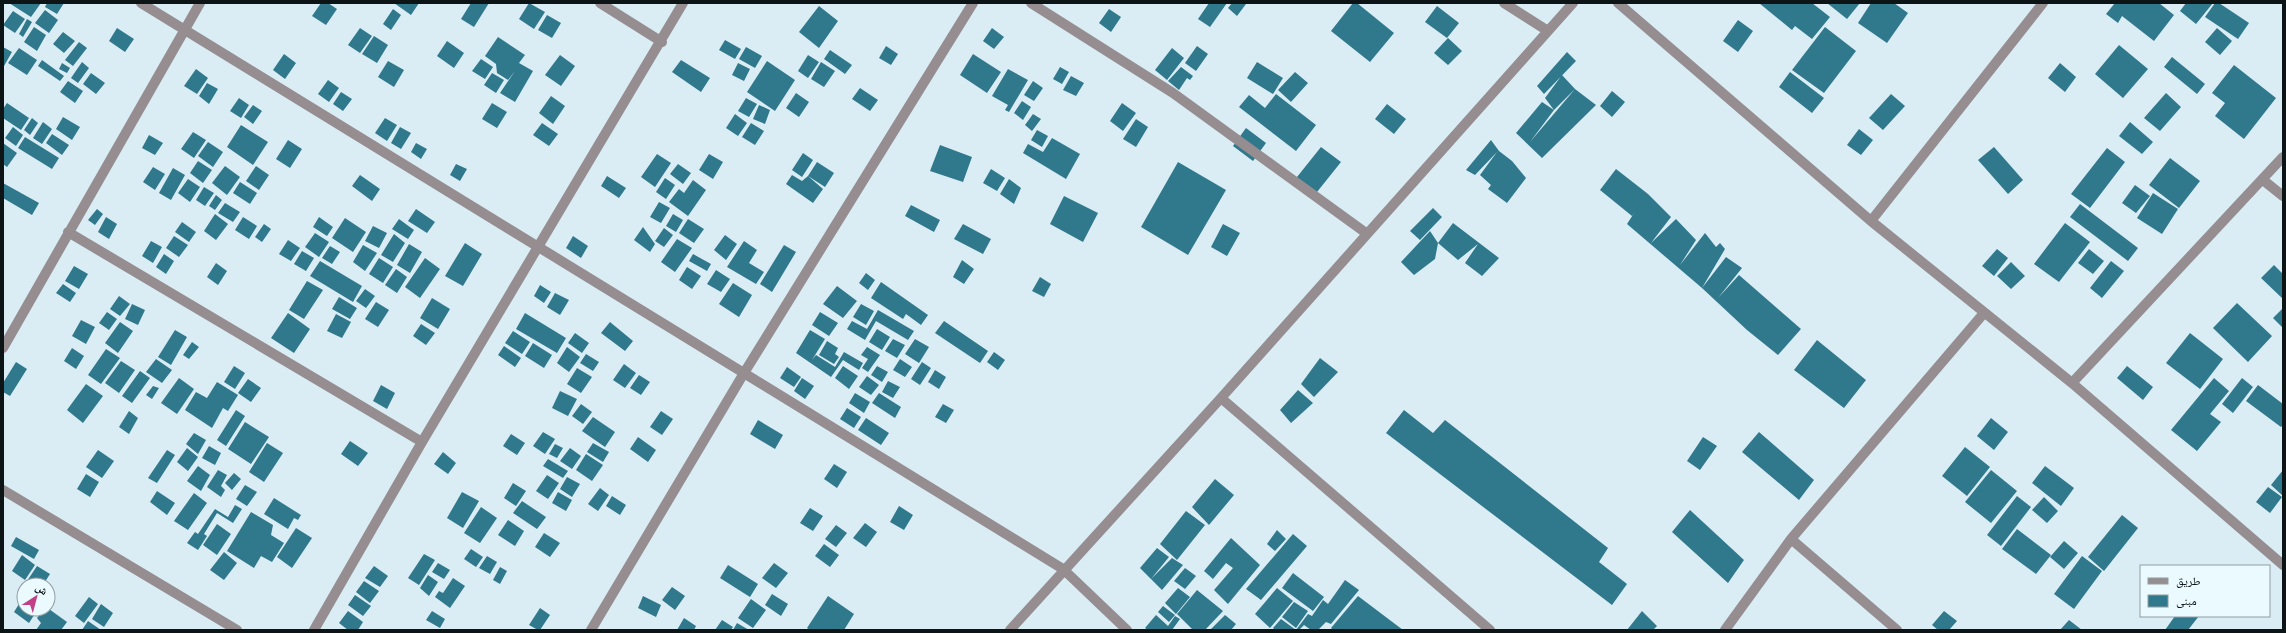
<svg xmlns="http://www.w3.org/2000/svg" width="2286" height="633" font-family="'Playfair Display','Noto Naskh Arabic',serif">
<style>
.building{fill:#30788c}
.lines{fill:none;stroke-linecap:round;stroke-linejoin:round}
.minor{stroke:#958d90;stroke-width:10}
</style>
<rect width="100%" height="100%" fill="#daedf4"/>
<path class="building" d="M9 3H41L31 17Z
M47 3H64L57 14 45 7Z
M321 3H328L337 9 326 25 312 16Z
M394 3H419L411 15Z
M471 3H489L474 27 461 19Z
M529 3 545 12 534 29 519 19Z
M1209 3H1227L1210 27 1198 19Z
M1232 3H1245L1246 4 1237 16 1228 8Z
M1353 3H1357L1394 33 1370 62 1331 31Z
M1759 3H1812L1830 17 1812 39 1795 26 1792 30Z
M1827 3H1860L1847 19Z
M1871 3H1894L1908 13 1887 43 1858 23Z
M2115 3H2159L2174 15 2154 41 2122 16 2118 23 2106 14Z
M2186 3H2213L2196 24 2180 11Z
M2215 3H2219L2249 23 2238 39 2205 17Z
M819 6 838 21 819 48 799 32Z
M1437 6 1459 23 1447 38 1425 22Z
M393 9 401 15 391 30 383 24Z
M1109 9 1121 17 1111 32 1099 23Z
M45 10 58 20 49 33 35 23Z
M13 11 25 19 15 33 3 25Z
M547 15 561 23 552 38 538 30Z
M27 19 32 22 23 37 19 34Z
M1738 20 1753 31 1738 52 1723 41Z
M34 27 46 35 37 51 24 42Z
M1825 27 1856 51 1824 93 1792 70Z
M117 28 134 39 125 52 109 41Z
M360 28 372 36 360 53 348 45Z
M992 28 1004 37 994 49 983 41Z
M2217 28 2232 41 2220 55 2205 42Z
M63 32 75 41 64 53 53 44Z
M374 36 388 45 377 63 362 54Z
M498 37 525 55 519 63 533 71 515 102 500 93 515 71 508 80 497 73 496 64 485 56Z
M1448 38 1462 51 1448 65 1434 53Z
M725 40 741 49 735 59 719 50Z
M447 41 464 53 454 68 437 56Z
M79 42 87 48 73 66 65 60Z
M2119 45 2148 69 2123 98 2095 74Z
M886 46 898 54 891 65 879 58Z
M1197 46 1208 54 1196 71 1185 63Z
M3 47 12 52 4 66 3 65Z
M746 47 762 56 755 68 739 59Z
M19 48 37 60 27 75 8 63Z
M1172 48 1184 58 1167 80 1155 70Z
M830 50 852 65 845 74 824 59Z
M1567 52 1576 61 1544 94 1537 86Z
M284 54 296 63 285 79 273 70Z
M973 54 1001 72 987 93 960 75Z
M560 55 575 66 561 86 545 75Z
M808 55 819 62 808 78 798 71Z
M2172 57 2205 84 2197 94 2164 67Z
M481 59 493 67 485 79 472 71Z
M42 60 64 76 60 81 38 66Z
M681 60 710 78 701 92 672 72Z
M388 61 404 70 394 87 378 77Z
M767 61 795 80 775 111 747 92Z
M82 62 89 68 78 83 71 78Z
M821 62 835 71 824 87 811 79Z
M1257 62 1283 78 1273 94 1247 78Z
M62 63 70 68 67 73 59 69Z
M738 63 750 69 744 81 732 75Z
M2060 63 2076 77 2065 92 2048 78Z
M2234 65 2276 98 2244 139 2215 116 2225 103 2212 93Z
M1060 67 1069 72 1062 84 1053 79Z
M1181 67 1193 76 1190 80 1187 78 1179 90 1168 81Z
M196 69 208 78 197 94 184 86Z
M1008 69 1028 80 1009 112 1005 110 1008 105 992 96Z
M1295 72 1308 83 1291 102 1278 90Z
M1790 72 1824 98 1812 113 1779 87Z
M91 73 105 83 96 94 83 84Z
M492 73 504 80 496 93 484 85Z
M1562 75 1575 89 1554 110 1545 98Z
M1071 76 1084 83 1076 96 1063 90Z
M328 80 339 88 329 102 318 94Z
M68 81 83 91 75 103 60 92Z
M1033 81 1043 88 1034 101 1024 95Z
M207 83 218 89 209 104 199 96Z
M860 88 878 100 870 111 852 99Z
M1575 89 1596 105 1542 158 1516 133 1542 102 1554 110 1530 142Z
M1612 91 1625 102 1612 117 1600 106Z
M341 92 352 99 343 111 333 104Z
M796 93 809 102 799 117 786 108Z
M2166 93 2181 107 2160 131 2144 118Z
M1276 94 1316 125 1296 151 1239 107 1249 95 1265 108Z
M1891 94 1905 106 1883 130 1869 118Z
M551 96 565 106 553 124 539 113Z
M239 98 249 105 241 118 230 111Z
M746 98 757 104 749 117 738 111Z
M1022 101 1031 107 1023 120 1014 113Z
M7 103 29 118 21 130 3 118V109Z
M492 103 507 112 497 128 482 119Z
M1122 103 1136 113 1123 131 1110 121Z
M1387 104 1406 119 1394 134 1375 119Z
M253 105 262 111 253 124 244 117Z
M759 105 770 110 765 124 753 119Z
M735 114 747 123 738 136 726 128Z
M1033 114 1041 119 1032 131 1025 125Z
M63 117 80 127 72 140 56 129Z
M32 118 38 123 30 135 24 130Z
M385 118 397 125 387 141 375 133Z
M1136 119 1148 127 1136 147 1123 139Z
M43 122 52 129 42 144 33 138Z
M2130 122 2153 142 2142 154 2119 136Z
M542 123 558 134 549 146 533 135Z
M751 123 764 131 755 145 742 137Z
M241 125 268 142 253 165 227 147Z
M13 127 23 135 16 146 5 138Z
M400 127 411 133 401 149 391 143Z
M1246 128 1266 143 1253 161 1233 146Z
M1859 129 1873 140 1861 155 1847 145Z
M1037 130 1048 136 1042 147 1031 140Z
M193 132 206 140 194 158 181 149Z
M52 134 69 145 62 155 46 143Z
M149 135 163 143 155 155 142 148Z
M25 137 59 158 52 169 18 148Z
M1052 138 1080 154 1066 179 1023 153 1028 144 1043 152Z
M288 140 302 149 290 168 276 159Z
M1491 140 1499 151 1512 161 1526 178 1507 203 1488 189 1491 185 1480 175 1497 152 1475 175 1466 170Z
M208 142 223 152 213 167 198 156Z
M3 143 17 153 7 167 3 164Z
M416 143 427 149 421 159 411 152Z
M940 145 972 157 963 182 930 171Z
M1321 147 1341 162 1313 197 1293 182Z
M1994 147 2023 180 2008 194 1978 160Z
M2107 148 2125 162 2090 208 2071 194Z
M803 153 813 160 802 177 792 170Z
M657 154 671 163 655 187 641 177Z
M709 154 723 162 713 179 699 170Z
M2170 158 2200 181 2179 208 2149 185Z
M198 161 212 170 203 183 190 173Z
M817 162 834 173 825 187 808 176 823 189 813 203 786 184 792 175 802 181 808 176Z
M1178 162 1226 190 1188 255 1141 227Z
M456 164 467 169 460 181 450 175Z
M678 164 691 173 683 184 670 174Z
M225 166 240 177 227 195 212 183Z
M256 166 269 175 259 190 246 181Z
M153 167 165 174 155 190 143 182Z
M173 168 185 175 171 200 159 193Z
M991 169 1005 178 997 191 983 183Z
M1616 169 1648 194 1671 217 1651 243 1676 219 1696 240 1680 265 1705 233 1716 247 1720 243 1725 249 1702 288 1627 224 1636 210 1632 216 1600 190Z
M360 175 380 189 372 201 352 186Z
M607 176 626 188 619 198 601 186Z
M665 178 675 185 666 199 656 192Z
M188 179 200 187 190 202 178 193Z
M1009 179 1021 188 1014 204 1000 194Z
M693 180 706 190 688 216 669 202 679 189 684 193Z
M240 182 257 193 250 204 233 193Z
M3 183 39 203 32 215 3 198Z
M2135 185 2150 196 2136 213 2122 203Z
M204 187 214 193 205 206 196 200Z
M2153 193 2178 209 2162 234 2137 218Z
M216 195 222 200 215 210 209 206Z
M1064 196 1098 213 1083 242 1050 224Z
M659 202 670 208 661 223 650 217Z
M225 203 240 212 233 222 218 213Z
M2080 204 2138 248 2128 261 2070 217Z
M911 205 940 220 934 232 905 216Z
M1433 208 1442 217 1420 240 1410 231Z
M97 209 103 214 95 225 88 220Z
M416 209 435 222 427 233 408 221Z
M215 214 228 224 216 240 204 231Z
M673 214 683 220 676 232 666 226Z
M106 217 117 224 109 239 98 232Z
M243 217 257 226 249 239 235 230Z
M319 217 333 227 327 236 313 227Z
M345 218 366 232 353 252 332 238Z
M399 219 414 230 408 239 392 229Z
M688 219 704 229 694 243 679 233Z
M182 222 196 232 189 242 175 232Z
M1453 223 1499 258 1482 276 1465 263 1478 244 1458 260 1438 243 1435 259 1414 275 1401 262 1430 231 1438 243Z
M2065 223 2090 242 2059 282 2034 264Z
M264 224 271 229 262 242 255 237Z
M963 224 991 239 983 254 954 239Z
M1223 224 1240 233 1227 256 1211 247Z
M373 226 387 233 379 248 365 241Z
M643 227 655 244 650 252 634 240Z
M664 228 673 235 664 247 655 241Z
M315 233 329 242 319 257 305 247Z
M394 234 405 243 393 262 381 255Z
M725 235 737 244 726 260 714 250Z
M174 236 188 245 179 257 166 248Z
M573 236 588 246 581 258 566 248Z
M677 239 692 248 675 272 661 262Z
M288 240 300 248 291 261 279 254Z
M151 241 162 247 153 263 142 256Z
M744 241 757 250 749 263 764 272 756 284 727 267Z
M465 243 482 254 463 286 445 276Z
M409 244 422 252 410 273 397 265Z
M363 245 377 253 365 271 353 262Z
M784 245 796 252 772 292 760 284Z
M330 246 340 252 332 264 322 258Z
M1997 249 2008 258 1994 276 1982 266Z
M2089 249 2104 261 2093 274 2078 263Z
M302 251 314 258 306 271 294 264Z
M164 254 174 261 166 274 156 267Z
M693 254 711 264 707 271 689 261Z
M1726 257 1742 268 1718 298 1739 275 1801 329 1778 355 1747 330 1702 288Z
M379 258 393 267 383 283 369 274Z
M425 258 440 269 420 298 405 287Z
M962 260 974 269 964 284 953 277Z
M320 261 362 286 353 302 310 276Z
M2111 261 2124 271 2102 298 2090 288Z
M2011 262 2025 276 2011 289 1997 276Z
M216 263 227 271 218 285 207 277Z
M2274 265 2283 274V299L2261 278Z
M74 266 88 274 79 289 65 281Z
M687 267 701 276 692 289 679 280Z
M396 269 407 277 397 293 385 285Z
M716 270 730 279 721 292 707 284Z
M866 273 875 280 868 290 859 283Z
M1040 277 1051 284 1044 297 1032 291Z
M307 281 323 290 304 319 289 310Z
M881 282 928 315 921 325 906 314 903 319 871 298Z
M733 283 752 295 739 317 719 304Z
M63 284 76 293 70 302 56 293Z
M540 285 551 292 544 303 534 296Z
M837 286 857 301 843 318 823 304Z
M365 289 375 296 366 308 356 301Z
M555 293 569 300 560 315 547 307Z
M119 296 130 304 120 316 110 309Z
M339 297 357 308 350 319 332 309Z
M432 298 450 309 438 329 420 318Z
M376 302 389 310 378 327 365 319Z
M2237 303 2272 336 2248 362 2213 328Z
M132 304 145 310 138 325 125 319Z
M861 304 874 311 866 325 853 317Z
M2283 308V328L2273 318Z
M878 310 914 331 908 340 876 321 865 340 847 329 852 321 867 329Z
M107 312 117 319 109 330 99 323Z
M820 312 838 323 829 336 812 325Z
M288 313 310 329 294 353 271 338Z
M525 313 566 338 557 353 516 329Z
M336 314 351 322 342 338 327 331Z
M81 320 95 327 86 344 72 336Z
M944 321 988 351 980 363 935 333Z
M120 322 133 331 118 353 105 343Z
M610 322 633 341 625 351 601 333Z
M421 324 435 333 426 345 413 336Z
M877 329 890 337 882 350 869 342Z
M175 330 187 337 171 365 158 357Z
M810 330 825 339 812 360 816 355 835 367 844 352 863 363 859 370 843 360 831 377 796 353Z
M513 331 530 342 522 354 505 343Z
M575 333 589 343 582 353 568 343Z
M2190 333 2223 359 2200 389 2166 363Z
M893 339 905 345 897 358 885 351Z
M915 339 929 347 919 363 905 354Z
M1817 340 1866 380 1844 408 1794 370Z
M827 341 838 348 835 354 839 357 834 364 819 355Z
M192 342 199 347 189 359 183 355Z
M533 343 552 355 544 368 525 356Z
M504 346 521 358 515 367 498 355Z
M567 347 580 357 569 372 557 363Z
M867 347 880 355 868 372 862 368 868 359 861 355Z
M72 348 84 356 76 369 64 361Z
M106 349 120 358 101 384 88 375Z
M994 352 1005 360 998 370 987 362Z
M586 354 599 362 593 371 580 363Z
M1320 358 1338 372 1314 397 1301 384Z
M156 359 172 370 162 383 146 372Z
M900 359 912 367 905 377 893 370Z
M121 361 135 370 119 393 105 383Z
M16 362 27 369 10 396 3 392V383Z
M922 362 931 368 920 385 911 379Z
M624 364 636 373 625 388 613 380Z
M234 366 245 373 235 389 224 382Z
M843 366 858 376 849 389 835 378Z
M877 366 888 372 882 382 871 375Z
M2127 366 2153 387 2143 400 2117 378Z
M787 367 801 377 794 387 780 378Z
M577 368 592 377 581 393 567 384Z
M935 370 946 377 939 389 928 382Z
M140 371 150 378 132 403 122 396Z
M639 375 650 382 641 395 630 388Z
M867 376 879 385 871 395 859 387Z
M179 378 194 389 177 414 161 403Z
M802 378 814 386 805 399 794 391Z
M2214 378 2229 391 2210 414 2221 422 2197 451 2171 430Z
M2242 378 2253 387 2233 413 2222 404Z
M248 379 261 388 251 402 238 393Z
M888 381 900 387 893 398 882 392Z
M217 382 238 395 228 411 223 408 212 428 185 410 196 392 207 398Z
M86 384 103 396 83 423 67 410Z
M381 385 395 393 387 409 373 401Z
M2258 385 2283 404V425L2281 427 2246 401Z
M153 386 159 388 152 399 146 395Z
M1298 390 1313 403 1291 423 1280 410Z
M560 391 577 399 568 416 552 408Z
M855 393 870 402 864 413 849 403Z
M879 393 901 407 895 418 872 403Z
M581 404 592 412 583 424 572 416Z
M943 404 954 410 946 423 935 417Z
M847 408 861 417 854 428 840 419Z
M236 410 245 416 226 446 217 440Z
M1404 410 1433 433 1445 420 1608 548 1599 562 1627 584 1612 605 1386 433Z
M129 411 138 418 129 434 119 427Z
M661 411 673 419 662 435 650 427Z
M593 417 615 432 605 447 582 431Z
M866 418 889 433 881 445 858 430Z
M1991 418 2008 432 1994 450 1977 436Z
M758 420 783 435 775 449 750 434Z
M245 422 269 437 251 464 228 449Z
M543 432 555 439 545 454 533 446Z
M1759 432 1814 480 1799 500 1742 452Z
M194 433 206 440 198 454 186 444Z
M511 434 525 443 517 455 503 446Z
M638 437 656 450 648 462 630 449Z
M1703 437 1717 446 1700 470 1687 461Z
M350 441 368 453 358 466 341 454Z
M267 443 283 453 264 482 249 472Z
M593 443 609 452 603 462 587 452Z
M555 444 563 448 557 458 549 454Z
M209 446 221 453 215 465 202 458Z
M1965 447 1990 467 1967 496 1942 476Z
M187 448 198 457 188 471 177 462Z
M570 448 581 456 572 469 560 461Z
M98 450 114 461 102 478 86 467Z
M167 450 175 455 157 483 148 478Z
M443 452 456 463 448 474 434 464Z
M586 454 603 465 592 481 576 470Z
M548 459 568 471 563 478 543 466Z
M834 464 847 472 837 488 824 479Z
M198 466 210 475 201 491 187 481Z
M2045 466 2074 488 2061 506 2032 483Z
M218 470 227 475 221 486 225 490 221 497 207 487Z
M1991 470 2017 491 1991 523 1965 502Z
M2283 470V496L2271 485Z
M234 473 241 479 232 490 225 483Z
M86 474 99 482 90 497 77 489Z
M547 475 559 483 548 499 536 491Z
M567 477 580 484 572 497 560 489Z
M1215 479 1234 495 1209 525 1192 507Z
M513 483 526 491 516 506 504 498Z
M245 485 257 492 247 506 236 499Z
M2268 487 2282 497 2270 513 2256 502Z
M600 488 609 495 598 511 588 504Z
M157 491 175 503 167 515 150 502Z
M462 492 479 501 463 528 447 518Z
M558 492 572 500 566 511 552 503Z
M194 493 207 503 188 530 174 521Z
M612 496 626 505 620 515 606 506Z
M2017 496 2031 507 2001 546 1987 535Z
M2044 497 2058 511 2047 523 2032 510Z
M274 498 301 515 298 520 294 518 288 529 264 514Z
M522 501 546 517 537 529 513 513Z
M235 505 242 509 233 523 217 513 204 534 207 536 198 550 187 543 195 532 198 534 215 509 228 517Z
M899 506 913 515 904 530 890 522Z
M481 507 497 518 480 543 464 533Z
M810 508 823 516 813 531 800 523Z
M1690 510 1744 560 1728 583 1672 532Z
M1186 511 1205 525 1177 560 1160 544Z
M251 512 273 525 271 535 284 543 272 562 261 556 254 568 227 551Z
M2122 515 2138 528 2104 571 2088 557Z
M508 520 524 531 515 546 498 535Z
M865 523 877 532 866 547 853 538Z
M217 524 231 534 217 555 203 545Z
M836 525 847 533 836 547 825 539Z
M296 528 312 538 292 568 277 557Z
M2017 529 2051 555 2036 574 2002 549Z
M1277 530 1286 539 1275 551 1267 544Z
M544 533 560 543 550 557 535 547Z
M1293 534 1307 546 1261 600 1246 589Z
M16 537 39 550 34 559 11 546Z
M1231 538 1260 565 1228 604 1214 590 1233 568 1226 563 1213 579 1204 571Z
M2064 541 2078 553 2064 569 2050 557Z
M824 544 839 555 830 567 815 556Z
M1157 548 1169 557 1151 579 1140 568Z
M471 549 483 557 476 567 464 559Z
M224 552 237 563 224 580 210 570Z
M424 554 435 560 419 585 408 578Z
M22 555 35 565 25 580 12 571Z
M487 556 497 562 490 574 479 568Z
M2082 556 2102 571 2074 609 2054 594Z
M1172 558 1183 565 1162 590 1151 579Z
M438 563 450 570 444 579 432 572Z
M774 563 788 573 776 588 762 578Z
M728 565 758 584 750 597 720 578Z
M37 566 50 574 43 585H34L27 581Z
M374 566 388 576 380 587 365 578Z
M500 567 507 571 500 584 493 580Z
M1185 568 1196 576 1185 589 1174 581Z
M1293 573 1324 597 1313 611 1282 588Z
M428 575 438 582 429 596 420 588Z
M453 578 465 586 450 608 435 597 439 591 443 593Z
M1345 580 1359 590 1331 624 1326 622 1318 630H1311L1304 625 1299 630H1296L1308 614 1312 616 1323 600 1328 604Z
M364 581 379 591 370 603 356 592Z
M672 587 685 596 675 610 662 600Z
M1178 588 1190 597 1176 614 1165 603Z
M1277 588 1293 601 1270 628 1255 614Z
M1197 590 1223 611 1205 630H1193L1177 614Z
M772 594 788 604 781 616 765 605Z
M355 595 371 606 363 616 348 605Z
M24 596V609H38L29 623 14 612Z
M643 596 661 605 656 617 638 608Z
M828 596 854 614 844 630H810L807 628Z
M1358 596 1403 630H1333L1331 628Z
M89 597 98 604 84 623 75 616Z
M751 599 766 610 753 628 738 618Z
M1294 602 1308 611 1296 628 1282 617Z
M101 604 113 613 104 627 92 619Z
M1163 606 1175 615 1169 622 1158 612Z
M540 608 550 615 540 630H538L529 625Z
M44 609H49L67 622 61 630H36L41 623 37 618Z
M348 611 363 622 358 630H348L339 623Z
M432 611 445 619 440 628 426 620Z
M1642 611 1657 626 1653 630H1627Z
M1944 611 1957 621 1949 630H1938L1932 625Z
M1156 615 1168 626 1175 616 1180 619 1172 630H1148L1145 628Z
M1225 615 1236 624 1231 630H1210Z
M2175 616H2199L2188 630H2165Z
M684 618 696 626 694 630H677Z
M1281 619 1296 630H1275L1273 628Z
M722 620 733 627 731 630H715Z
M2069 620 2082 630H2060Z
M88 621 101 630H82Z
M737 623 749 630H733Z"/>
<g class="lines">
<path class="minor" d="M141 3 1063 569 1127 630
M600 3 662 42
M1031 3 1173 93 1366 233
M1504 3 1548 31
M1618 3 1871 221 2072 383 2283 565
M2263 180 2283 196
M1871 221 2043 3
M68 232 422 442
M3 348 200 3
M2072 383 2283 157
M1221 398 1490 630
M3 490 237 630
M1791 539 1897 630
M314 630 422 442 683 3
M591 630 744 373 973 3
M1010 630 1221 398 1573 3
M1725 630 1791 539 1984 313"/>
</g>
<rect width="2286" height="633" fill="none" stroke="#0d1416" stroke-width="8"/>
<rect x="2140" y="565" width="130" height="52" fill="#eafaff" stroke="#929ea2"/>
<rect x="2148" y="578" width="20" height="6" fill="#958d90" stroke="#929ea2"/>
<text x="2176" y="585" font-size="12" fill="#0d1416">طريق</text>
<rect x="2148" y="595" width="20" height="12" fill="#30788c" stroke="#929ea2"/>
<text x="2176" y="605" font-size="12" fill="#0d1416">مبنى</text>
<g transform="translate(36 597) rotate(36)"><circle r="19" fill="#eafaff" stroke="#929ea2"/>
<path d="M0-3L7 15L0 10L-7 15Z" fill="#c33f85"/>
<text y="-6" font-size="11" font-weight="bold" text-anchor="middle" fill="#0d1416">ش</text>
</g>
</svg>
